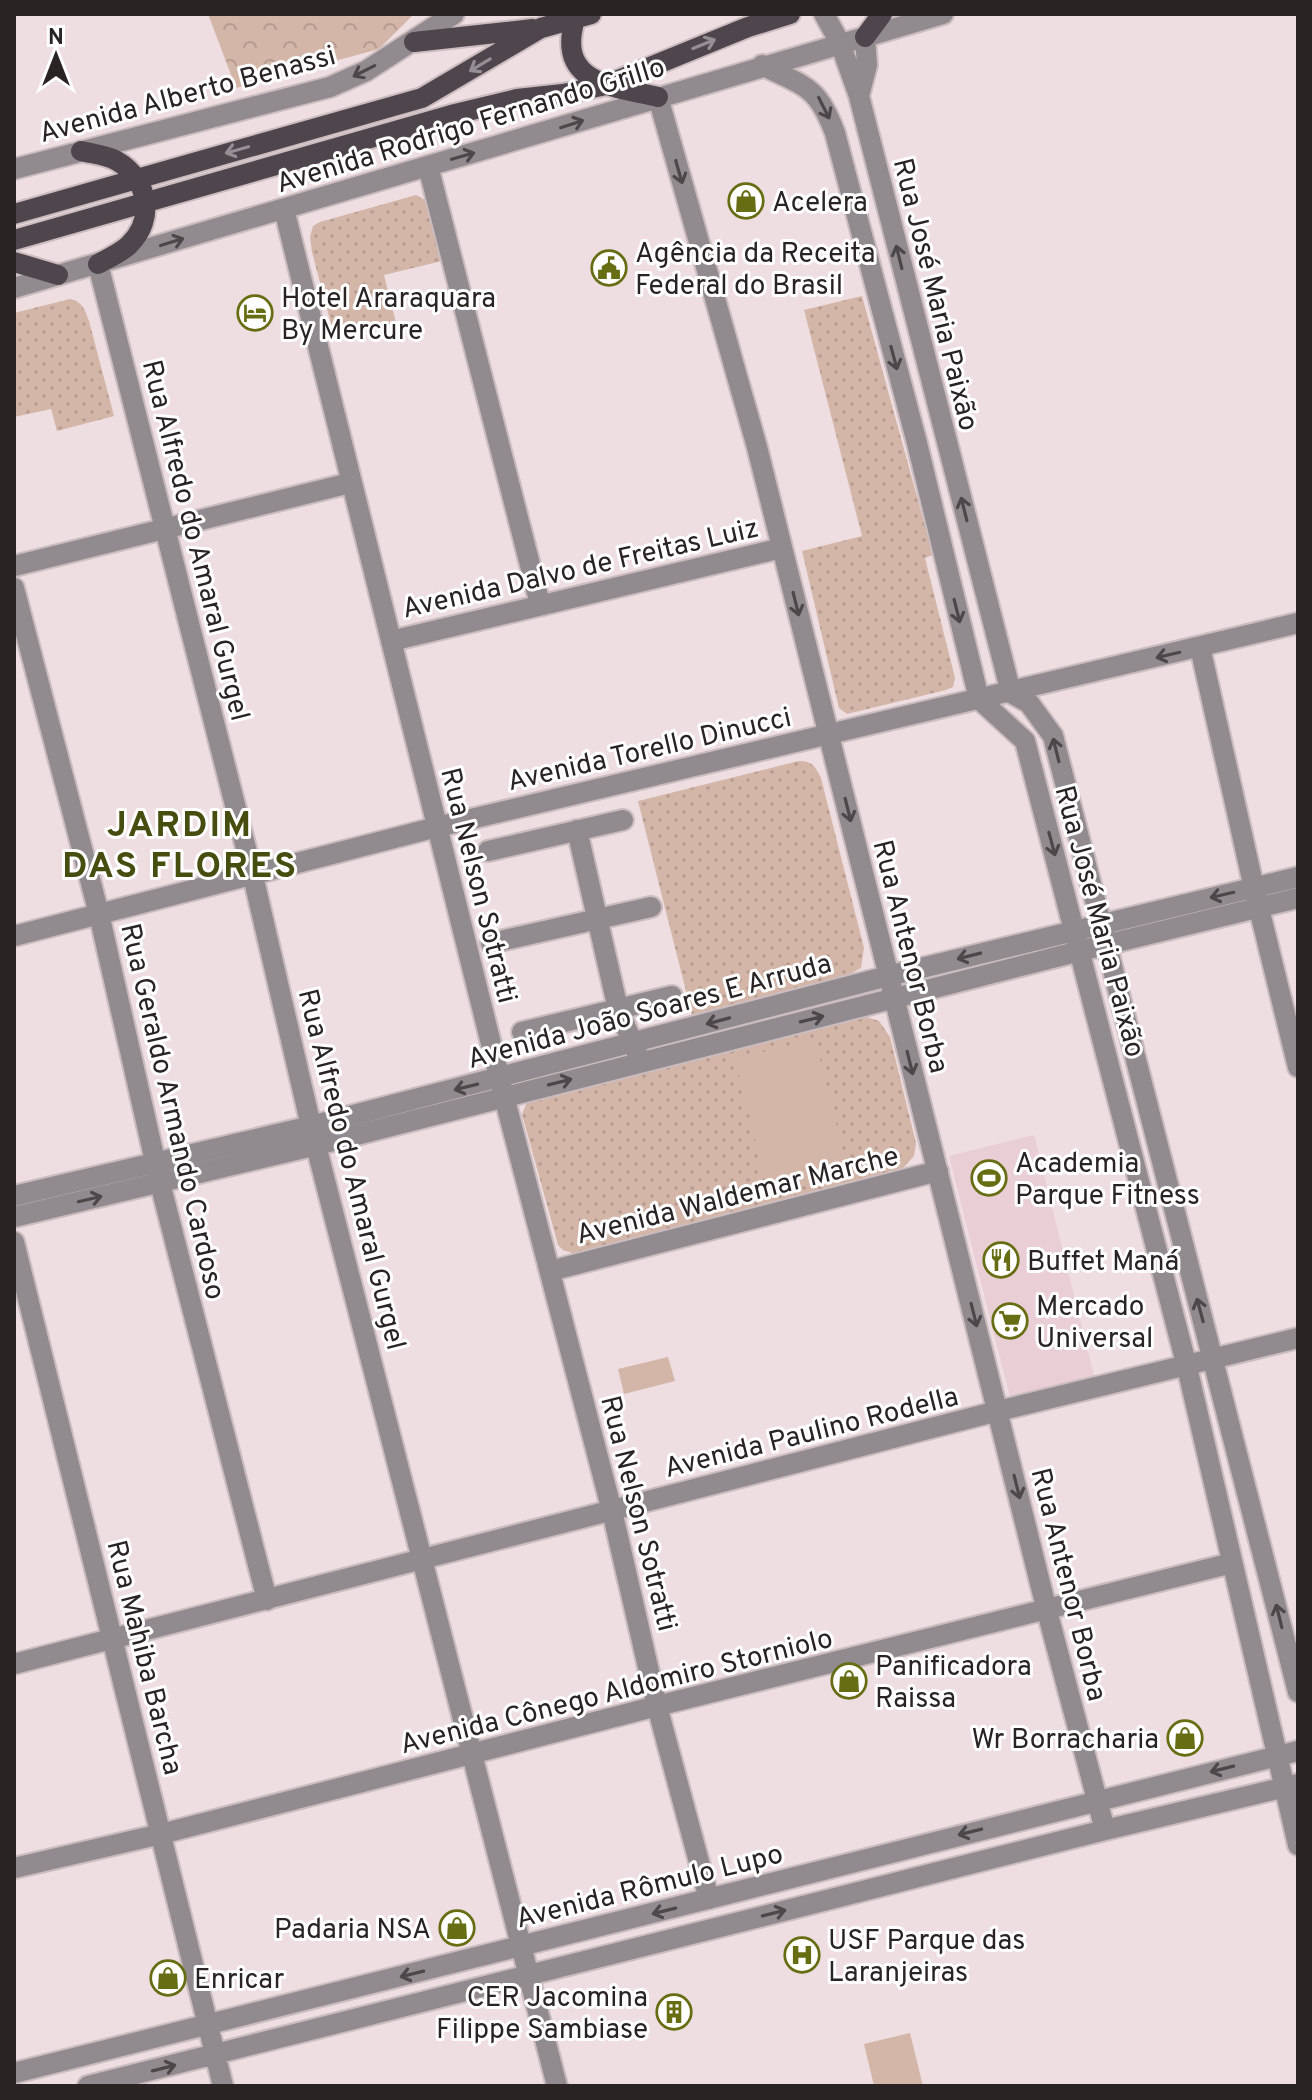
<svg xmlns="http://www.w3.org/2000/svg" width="1312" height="2100" font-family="Overpass,sans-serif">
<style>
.built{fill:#e9cfd5}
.grass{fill:url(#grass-dots)}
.forest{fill:url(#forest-crowns)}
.pitch{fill:#d4b6a8}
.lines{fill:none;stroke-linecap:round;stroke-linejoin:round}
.minor-casing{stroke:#cbbcbf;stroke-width:24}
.major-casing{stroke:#cbbcbf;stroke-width:24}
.minor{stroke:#918b8f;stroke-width:20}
.major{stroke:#4f454c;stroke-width:20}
.oneway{stroke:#958f94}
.oneway2{stroke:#4d4749}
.labels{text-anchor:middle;stroke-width:6;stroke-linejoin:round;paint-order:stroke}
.street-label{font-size:28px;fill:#292324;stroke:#fff}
.poi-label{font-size:28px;fill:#292324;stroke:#fff;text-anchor:start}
.district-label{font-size:36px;font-weight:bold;letter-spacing:2px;fill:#474c0f;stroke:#fff}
</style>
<defs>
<pattern id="grass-dots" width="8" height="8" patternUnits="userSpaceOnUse" patternTransform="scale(2)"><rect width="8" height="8" fill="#d4b6a8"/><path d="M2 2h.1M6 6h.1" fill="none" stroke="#b69c90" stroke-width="1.8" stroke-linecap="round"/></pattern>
<pattern id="forest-crowns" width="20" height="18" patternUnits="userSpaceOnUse" patternTransform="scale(2)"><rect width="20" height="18" fill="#d4b6a8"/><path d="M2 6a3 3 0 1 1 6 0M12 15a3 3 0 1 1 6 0" fill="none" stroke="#b69c90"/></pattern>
</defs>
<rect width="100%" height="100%" fill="#eedde1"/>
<path class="built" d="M1034 1135 1094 1376 1010 1397 949 1156Z"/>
<path class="grass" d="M416 195 427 201 442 261 384 275 396 323 335 339 312 252 310 237 313 226 320 222Z
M862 296 933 555 925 558 955 678 953 687 946 690 847 714 839 708 802 551 862 536 804 310Z
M70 299C83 302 85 310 89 321L114 416 57 431 51 409 14 417V313Z
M799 761C812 761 815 766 821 778L864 948 861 968 848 975 692 1015 638 801Z
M860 1015 879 1021 890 1037 916 1143 914 1156 903 1168 575 1254 563 1250 558 1245 522 1114 528 1100Z"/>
<path class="forest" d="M208 14H414L379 49 236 88Z"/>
<path class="pitch" d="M815 1039 847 1167 767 1187 735 1059Z
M668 1357 675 1381 624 1394 618 1369Z
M910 2033 923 2086H874L864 2044Z"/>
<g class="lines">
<defs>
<path id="minor" d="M824 14 840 43 859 96 1011 693 1029 703 1053 736 1298 1692
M762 65C805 87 817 85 835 133L917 443 979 699 1025 741 1187 1367 1298 1845
M859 96 867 65 865 37
M658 97 757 447 1047 1611 1105 1830
M428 166 540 604
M14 169 330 87 366 71 454 14
M284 209 504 1096 612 1511 657 1706 709 1899
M98 264 253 876 311 1126 557 2086
M14 288 943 14
M14 566 350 483
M14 588 99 914 160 1183 267 1600
M391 641 782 548
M1200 647 1254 888 1298 1067
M577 830 618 1009 637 1053
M488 851 623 820
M14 936 437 827 1298 623
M491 943 651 907
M522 1032 672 996
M14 1196 311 1126 888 976 1298 877
M14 1217 317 1145 1080 951 1298 898
M14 1242 223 2086
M550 1271 938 1171
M14 1664 998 1411 1298 1338
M14 1868 161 1834 657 1706 1232 1563
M14 2073 1298 1751
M88 2086 1105 1830 1298 1784"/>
<path id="major" d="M575 19C556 83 611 86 658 97
M865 37 882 14
M414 42 533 29
M81 151C93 154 107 155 117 161 148 179 156 219 129 245 121 253 108 258 98 264
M14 214 422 98 541 28 591 14
M14 240 451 115 517 99 563 94 606 85 748 27 790 14
M14 262 58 275"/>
</defs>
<use href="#minor" class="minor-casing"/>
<use href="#major" class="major-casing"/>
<use href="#minor" class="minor"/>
<use href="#major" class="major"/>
</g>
<defs><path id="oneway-shaft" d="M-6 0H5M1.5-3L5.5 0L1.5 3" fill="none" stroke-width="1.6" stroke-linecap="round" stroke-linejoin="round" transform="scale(2)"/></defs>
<g class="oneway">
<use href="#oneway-shaft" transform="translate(704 44) rotate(-22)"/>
<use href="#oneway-shaft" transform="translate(480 65) rotate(149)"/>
<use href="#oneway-shaft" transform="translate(237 150) rotate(164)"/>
</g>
<g class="oneway2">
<use href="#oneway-shaft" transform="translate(364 71) rotate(153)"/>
<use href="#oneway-shaft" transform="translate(824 108) rotate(63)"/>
<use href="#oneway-shaft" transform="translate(572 124) rotate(-18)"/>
<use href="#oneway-shaft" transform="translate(463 156) rotate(-16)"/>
<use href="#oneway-shaft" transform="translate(679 172) rotate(74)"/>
<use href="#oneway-shaft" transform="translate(172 242) rotate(-17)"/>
<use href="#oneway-shaft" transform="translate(899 257) rotate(-104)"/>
<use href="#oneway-shaft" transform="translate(894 358) rotate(75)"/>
<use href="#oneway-shaft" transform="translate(964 509) rotate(-104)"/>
<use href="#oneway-shaft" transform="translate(796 604) rotate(76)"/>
<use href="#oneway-shaft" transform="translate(957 611) rotate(76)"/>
<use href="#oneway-shaft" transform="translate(1168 655) rotate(167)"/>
<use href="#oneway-shaft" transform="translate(1056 750) rotate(-104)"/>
<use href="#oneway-shaft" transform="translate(848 810) rotate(76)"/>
<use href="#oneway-shaft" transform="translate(1052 844) rotate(75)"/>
<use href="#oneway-shaft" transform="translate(1222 895) rotate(167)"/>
<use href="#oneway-shaft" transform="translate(969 956) rotate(166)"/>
<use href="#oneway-shaft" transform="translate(812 1019) rotate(-14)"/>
<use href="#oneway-shaft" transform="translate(718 1021) rotate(165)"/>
<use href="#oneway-shaft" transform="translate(910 1063) rotate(76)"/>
<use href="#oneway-shaft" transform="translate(560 1082) rotate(-14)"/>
<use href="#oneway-shaft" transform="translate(466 1087) rotate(166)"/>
<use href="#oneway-shaft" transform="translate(90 1199) rotate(-13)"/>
<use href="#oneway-shaft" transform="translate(1200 1310) rotate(-105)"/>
<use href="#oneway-shaft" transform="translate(974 1315) rotate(76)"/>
<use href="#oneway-shaft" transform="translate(1017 1487) rotate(76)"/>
<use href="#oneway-shaft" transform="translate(1279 1616) rotate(-104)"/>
<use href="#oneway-shaft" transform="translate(1222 1769) rotate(166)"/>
<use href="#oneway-shaft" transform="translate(970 1832) rotate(166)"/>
<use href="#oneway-shaft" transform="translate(664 1911) rotate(166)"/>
<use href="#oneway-shaft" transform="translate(774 1913) rotate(-14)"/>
<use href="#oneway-shaft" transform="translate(412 1974) rotate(166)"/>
<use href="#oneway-shaft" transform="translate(164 2068) rotate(-14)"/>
</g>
<defs>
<symbol id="shop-ring" viewBox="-11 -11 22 22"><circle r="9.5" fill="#fff" stroke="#676d12" stroke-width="1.5"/><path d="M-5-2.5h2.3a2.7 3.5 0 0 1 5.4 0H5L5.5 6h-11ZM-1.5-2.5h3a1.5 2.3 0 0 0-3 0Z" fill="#676d12"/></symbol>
<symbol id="civic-ring" viewBox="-11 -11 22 22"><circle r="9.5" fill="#fff" stroke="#676d12" stroke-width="1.5"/><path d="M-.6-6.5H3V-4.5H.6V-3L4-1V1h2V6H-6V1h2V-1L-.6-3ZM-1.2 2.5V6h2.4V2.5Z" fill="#676d12"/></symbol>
<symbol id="hotel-ring" viewBox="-11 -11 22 22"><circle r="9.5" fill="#fff" stroke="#676d12" stroke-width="1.5"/><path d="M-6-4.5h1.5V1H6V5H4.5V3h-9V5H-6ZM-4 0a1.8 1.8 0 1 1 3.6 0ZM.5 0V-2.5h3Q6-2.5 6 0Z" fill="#676d12"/></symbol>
<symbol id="stadium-ring" viewBox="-11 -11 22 22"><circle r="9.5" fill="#fff" stroke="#676d12" stroke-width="1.5"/><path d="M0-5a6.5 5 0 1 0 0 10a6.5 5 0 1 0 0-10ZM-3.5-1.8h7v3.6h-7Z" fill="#676d12"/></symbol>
<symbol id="restaurant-ring" viewBox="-11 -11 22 22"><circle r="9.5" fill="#fff" stroke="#676d12" stroke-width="1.5"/><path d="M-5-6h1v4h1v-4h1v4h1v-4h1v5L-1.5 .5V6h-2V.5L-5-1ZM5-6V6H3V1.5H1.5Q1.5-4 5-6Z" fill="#676d12"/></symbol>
<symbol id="supermarket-ring" viewBox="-11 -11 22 22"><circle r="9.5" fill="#fff" stroke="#676d12" stroke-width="1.5"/><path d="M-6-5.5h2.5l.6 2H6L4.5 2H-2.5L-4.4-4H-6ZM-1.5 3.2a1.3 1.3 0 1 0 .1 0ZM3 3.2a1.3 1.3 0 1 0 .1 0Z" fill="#676d12"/></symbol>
<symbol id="hospital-ring" viewBox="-11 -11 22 22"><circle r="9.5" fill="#fff" stroke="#676d12" stroke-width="1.5"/><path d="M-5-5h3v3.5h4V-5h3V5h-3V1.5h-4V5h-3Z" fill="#676d12"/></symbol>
<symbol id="building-ring" viewBox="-11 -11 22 22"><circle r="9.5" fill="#fff" stroke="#676d12" stroke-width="1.5"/><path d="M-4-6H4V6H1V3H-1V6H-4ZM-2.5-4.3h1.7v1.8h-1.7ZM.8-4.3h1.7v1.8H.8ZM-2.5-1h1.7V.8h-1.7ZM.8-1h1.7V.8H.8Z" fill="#676d12"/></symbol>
</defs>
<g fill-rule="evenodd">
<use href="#shop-ring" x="726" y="181" width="40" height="40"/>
<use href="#civic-ring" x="589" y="248" width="40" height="40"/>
<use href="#hotel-ring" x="235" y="293" width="40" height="40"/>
<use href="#stadium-ring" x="969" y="1158" width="40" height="40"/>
<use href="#restaurant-ring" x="981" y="1240" width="40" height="40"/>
<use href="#supermarket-ring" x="990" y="1301" width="40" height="40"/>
<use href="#shop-ring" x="829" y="1661" width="40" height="40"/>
<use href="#shop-ring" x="1165" y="1718" width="40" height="40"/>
<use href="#shop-ring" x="437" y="1908" width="40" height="40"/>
<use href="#hospital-ring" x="782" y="1935" width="40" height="40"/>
<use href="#shop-ring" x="148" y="1958" width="40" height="40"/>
<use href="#building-ring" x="654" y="1992" width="40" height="40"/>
</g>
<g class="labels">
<g class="street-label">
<text transform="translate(187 93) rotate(-15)" y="10">Avenida Alberto Benassi</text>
<text transform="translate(470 124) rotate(-17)" y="10">Avenida Rodrigo Fernando Grillo</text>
<text transform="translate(937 294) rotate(76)" y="10">Rua José Maria Paixão</text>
<text transform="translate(197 540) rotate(76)" y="10">Rua Alfredo do Amaral Gurgel</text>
<text transform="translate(580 567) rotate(-13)" y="10">Avenida Dalvo de Freitas Luiz</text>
<text transform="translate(649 748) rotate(-13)" y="10">Avenida Torello Dinucci</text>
<text transform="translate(480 885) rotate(76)" y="10">Rua Nelson Sotratti</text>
<text transform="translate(1101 921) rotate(75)" y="10">Rua José Maria Paixão</text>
<text transform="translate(912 956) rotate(76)" y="10">Rua Antenor Borba</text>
<text transform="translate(649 1010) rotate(-15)" y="10">Avenida João Soares E Arruda</text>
<text transform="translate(174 1111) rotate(77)" y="10">Rua Geraldo Armando Cardoso</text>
<text transform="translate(353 1169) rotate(76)" y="10">Rua Alfredo do Amaral Gurgel</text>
<text transform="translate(737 1194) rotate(-14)" y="10">Avenida Waldemar Marche</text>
<text transform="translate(811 1431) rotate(-14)" y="10">Avenida Paulino Rodella</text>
<text transform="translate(640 1513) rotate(76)" y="10">Rua Nelson Sotratti</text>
<text transform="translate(1070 1584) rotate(76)" y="10">Rua Antenor Borba</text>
<text transform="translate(146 1657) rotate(76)" y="10">Rua Mahiba Barcha</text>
<text transform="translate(616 1690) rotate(-14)" y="10">Avenida Cônego Aldomiro Storniolo</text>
<text transform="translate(649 1885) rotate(-14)" y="10">Avenida Rômulo Lupo</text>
</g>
<g class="poi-label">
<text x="772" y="211">Acelera</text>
<text x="635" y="262">Agência da Receita<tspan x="635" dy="32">Federal do Brasil</tspan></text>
<text x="281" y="307">Hotel Araraquara<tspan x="281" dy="32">By Mercure</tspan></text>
<text x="1015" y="1172">Academia<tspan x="1015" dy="32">Parque Fitness</tspan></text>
<text x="1027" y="1270">Buffet Maná</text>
<text x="1036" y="1315">Mercado<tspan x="1036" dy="32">Universal</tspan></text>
<text x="875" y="1675">Panificadora<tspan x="875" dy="32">Raissa</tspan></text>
<text x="1159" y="1748" text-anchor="end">Wr Borracharia</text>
<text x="431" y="1938" text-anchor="end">Padaria NSA</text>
<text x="828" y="1949">USF Parque das<tspan x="828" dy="32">Laranjeiras</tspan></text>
<text x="194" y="1988">Enricar</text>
<text x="648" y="2006" text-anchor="end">CER Jacomina<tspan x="648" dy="32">Filippe Sambiase</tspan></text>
</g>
<g class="district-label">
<text x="180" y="836">JARDIM<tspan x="180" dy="41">DAS FLORES</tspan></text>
</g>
</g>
<rect width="1312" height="2100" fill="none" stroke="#292324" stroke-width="32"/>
<g transform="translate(56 56)" stroke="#ffffff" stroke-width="6" paint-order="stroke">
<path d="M0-6L14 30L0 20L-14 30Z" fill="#292324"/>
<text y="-12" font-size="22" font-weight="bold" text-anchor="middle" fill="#292324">N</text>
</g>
</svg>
